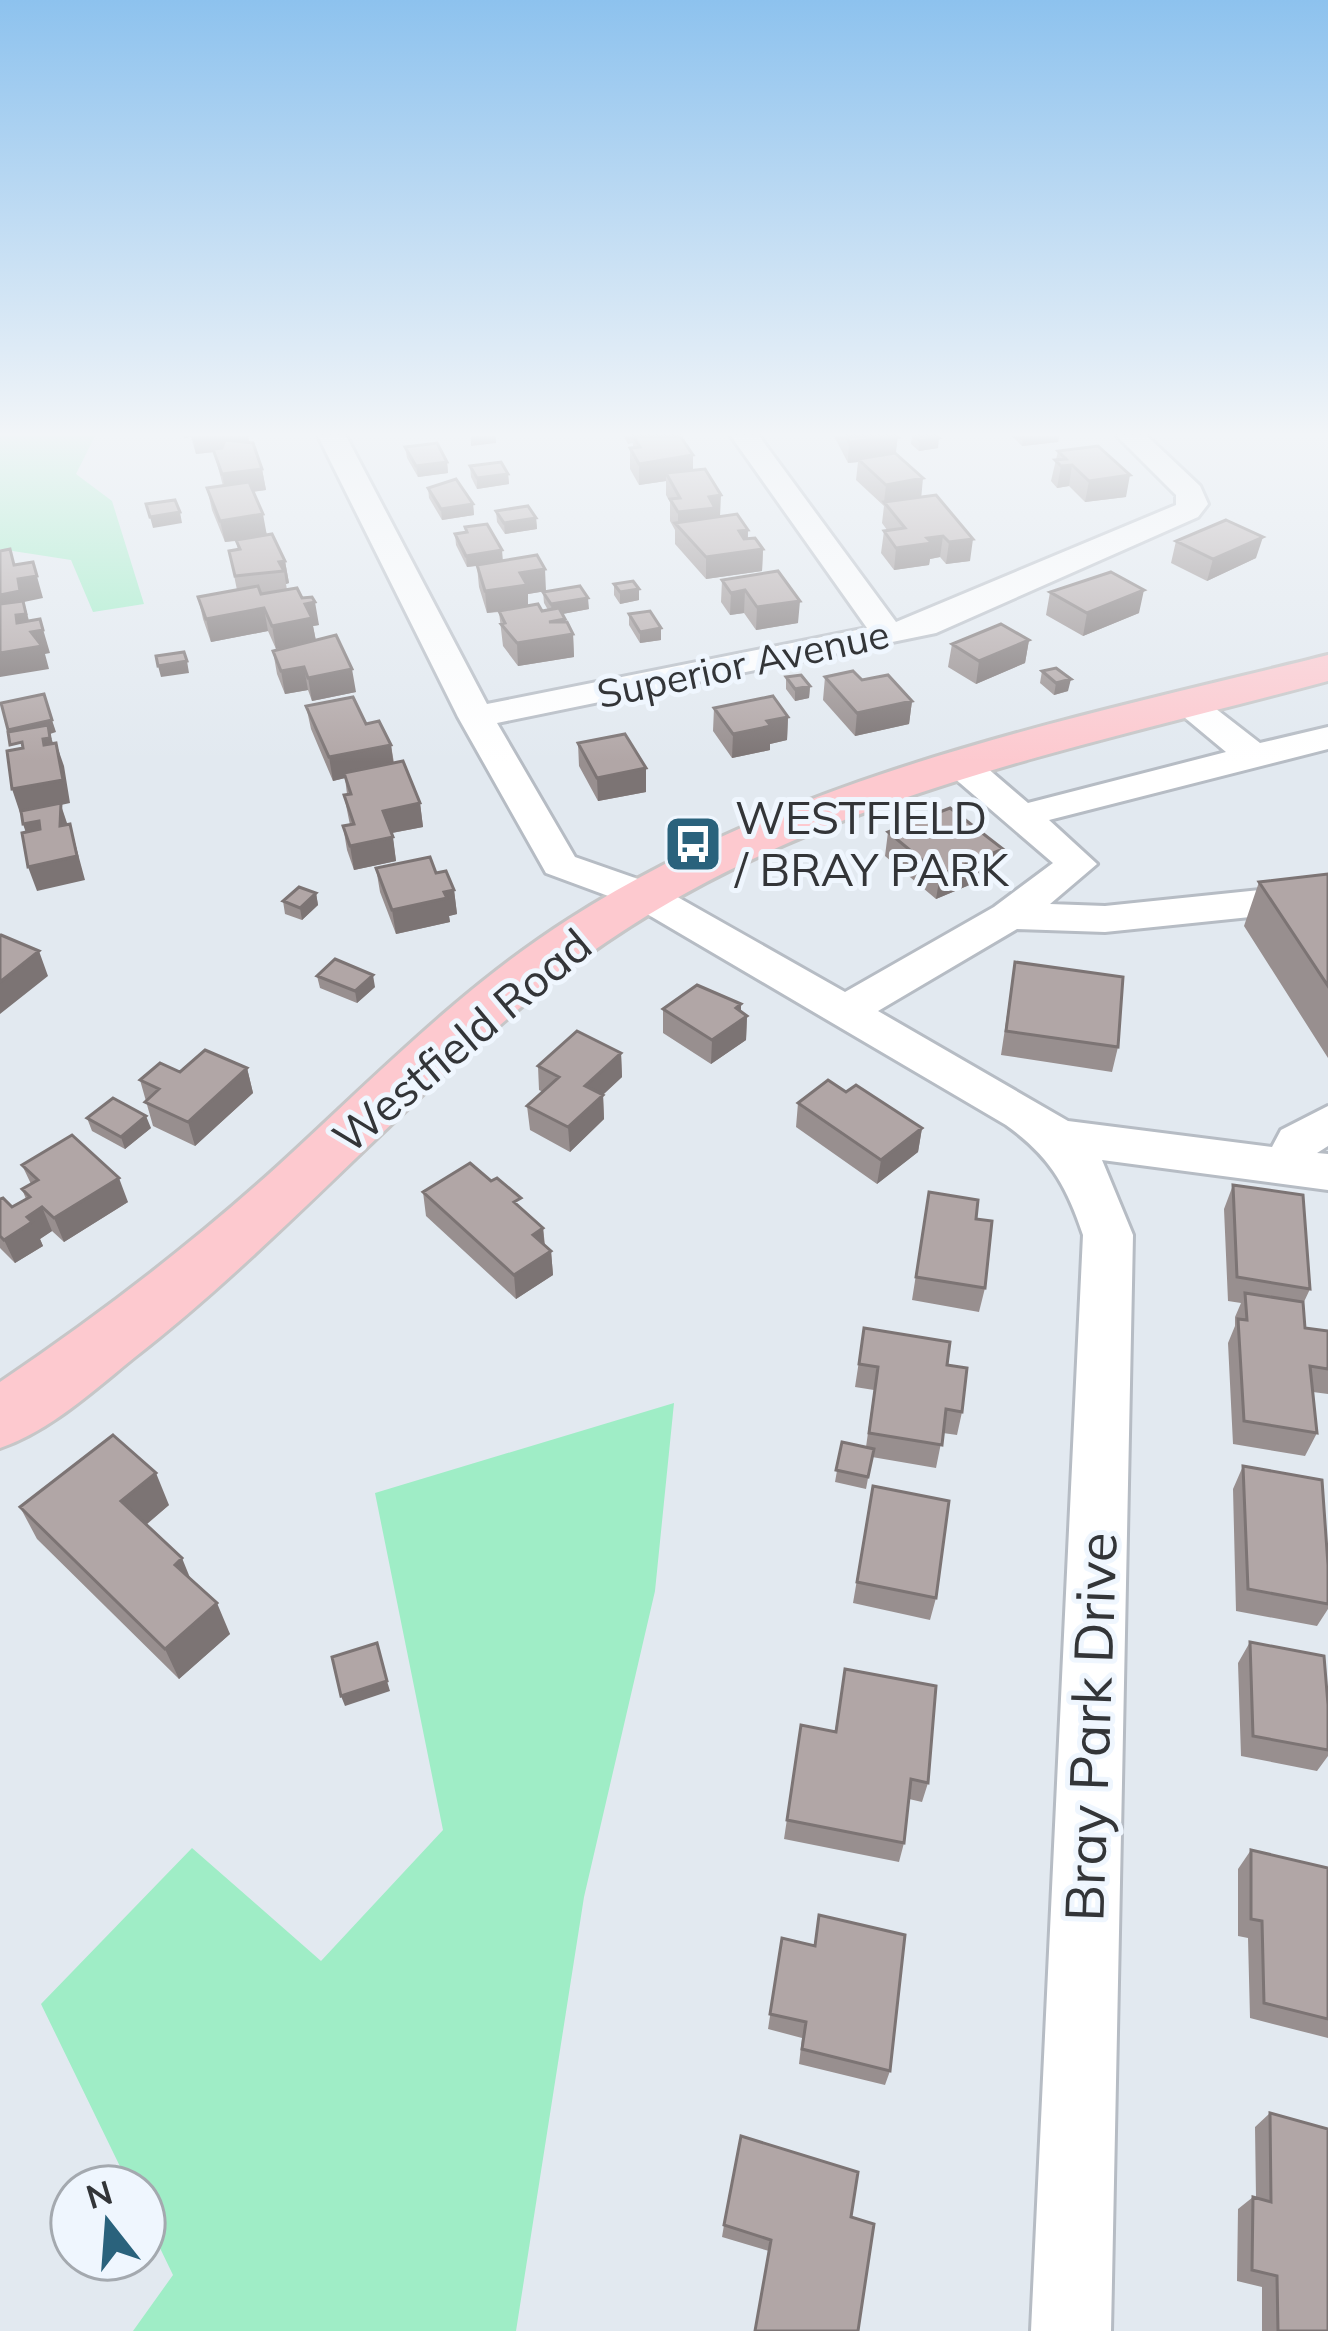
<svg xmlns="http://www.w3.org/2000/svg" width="1328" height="2331" font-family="Mulish,sans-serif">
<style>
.green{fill:#9fedc6}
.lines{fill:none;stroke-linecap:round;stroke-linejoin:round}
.minor-casing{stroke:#b6bcc4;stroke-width:6}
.major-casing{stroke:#c6c6c7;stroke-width:6}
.minor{fill:#fff;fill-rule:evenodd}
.major{fill:#fdc9cf;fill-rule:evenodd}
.wall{fill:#988f8f}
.shaded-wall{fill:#7c7474}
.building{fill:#b1a6a6;stroke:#7c7474;stroke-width:3}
.labels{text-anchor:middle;stroke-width:10;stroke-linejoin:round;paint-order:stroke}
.far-street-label{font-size:39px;fill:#333538;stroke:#eff6fe}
.poi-label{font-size:45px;fill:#333538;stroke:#eff6fe;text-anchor:start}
.street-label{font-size:45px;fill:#333538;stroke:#eff6fe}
.near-street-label{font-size:54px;fill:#333538;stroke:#eff6fe}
</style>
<rect width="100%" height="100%" fill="#e2e9f0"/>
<path class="green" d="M0 436H95L76 474 112 501 144 604 93 612 71 560 0 549Z
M674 1403 655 1591 584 1897 516 2331H133L173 2275 144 2215V2187H130L41 2004 192 1848 321 1961 443 1830 375 1493Z"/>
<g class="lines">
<defs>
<path id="minor" d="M318 436H346L487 704 867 628 731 436H759L896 622 1176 505V495L1117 436H1147L1200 486 1208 504 1198 517 936 633 497 723 575 857 658 886 845 992 994 907 1053 863 946 771 941 763 946 755H972L1028 803 1226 752 1178 712 1172 705 1178 698H1202L1260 743 1328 727V749L1049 820 1097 864 1050 904 1105 906 1328 883V909L1105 932 1017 929 878 1011 1068 1121 1272 1147 1281 1130 1328 1106V1146L1317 1153 1328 1154V1190L1102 1160 1133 1235 1111 2331H1031L1083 1235C1066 1184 1049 1156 1006 1125L630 904 546 873 458 717Z"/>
<path id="major" d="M1328 655V681C1064 752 782 803 561 975 410 1092 286 1239 135 1357 94 1390 50 1431 0 1448V1382C98 1316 192 1244 279 1165 372 1080 462 987 569 919 797 773 1070 719 1328 655Z"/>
</defs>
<use href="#minor" class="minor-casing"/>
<use href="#major" class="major-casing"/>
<use href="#minor" class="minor"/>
<use href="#major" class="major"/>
</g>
<path class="wall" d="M184 436H248L249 443 262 469 266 490 253 492 267 535 285 561 289 583 286 584 287 590 302 598 319 625 313 626 316 641 356 692 312 701 308 690 285 694 277 674 273 651 307 643 276 649 268 631 211 642 203 619 198 597 237 590 229 551 238 550 236 541 225 542 212 510 207 488 223 486 214 452 196 454 191 437 184 438Z
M624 436H680L693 471 720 517 748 530V539L763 549 762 571 706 579 675 544V530L670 521V502L666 495V481L639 485 630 469V448H633V443L628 444Z
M834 436H897L896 454 921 497 970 561 946 564 940 557 930 559 929 565 894 570 881 553 884 531 887 530 882 523 884 506 856 480 858 462 848 463Z
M912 436H937L938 448 919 451 911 444Z
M1012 436H1059L1058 442 1022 446Z
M405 447 447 462 448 473 418 477 407 458Z
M1058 451 1126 497 1085 502 1069 486 1057 488 1051 481Z
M470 466 508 474 509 484 477 489 471 477Z
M428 488 473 504 474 515 442 520 429 498Z
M496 511 536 518 537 529 505 534 497 522Z
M465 527 503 560 546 591 528 594V606L542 611 548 610 544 603 543 592 589 609 562 614 573 634 574 657 518 666 503 646 499 612 487 613 479 587 477 566 467 567 456 545 455 534 465 532Z
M1176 541 1256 558 1207 581 1171 563Z
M778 571 798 623 756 630 744 613 730 615 721 602 722 580Z
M614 584 639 600 620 604 614 595Z
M1050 592 1139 613 1083 636 1046 615Z
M629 614 661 628V640L640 643 629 625Z
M1029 640 1025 663 976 684 948 667 952 644Z
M1042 671 1068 691 1054 695 1040 683Z
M786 677 810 686 809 698 795 701 786 689Z
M825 677 862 680 912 701 909 724 855 736 823 700Z
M306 706 366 724 391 745 394 763 420 803 423 827 392 833 396 861 354 870 347 850 343 826 350 825 344 795 347 794 345 778 333 781 311 729Z
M714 708 788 717 787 740 770 744V750L732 758 713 731Z
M578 743 646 768V792L598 801 579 766Z
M888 832 1003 849 998 873 936 899 885 856Z
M376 868 436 873 454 890 457 914 449 916 450 922 396 934 380 892Z
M1328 874V1058L1244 926 1259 882Z
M316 893 318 905 302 920 285 914 283 901Z
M1015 962 1118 1047 1112 1072 1001 1055Z
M317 976 375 987 357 1003 320 988Z
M663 1009 741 1011 747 1016 746 1040 711 1064 663 1033Z
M621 1053 622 1077 603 1095 604 1119 570 1152 530 1130 527 1106 543 1092 539 1090 538 1066Z
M247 1068 253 1093 195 1146 153 1126 140 1080Z
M798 1103 922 1128 918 1152 877 1184 796 1127Z
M87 1118 151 1128 125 1149 92 1131Z
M22 1165 128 1202 64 1242 52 1231 40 1239 43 1246 15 1263 0 1248V1199L12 1207 26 1199 22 1189 31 1184Z
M1233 1185 1310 1289 1303 1304 1305 1328 1328 1331V1394L1313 1392 1317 1433 1305 1456 1233 1444 1228 1343 1235 1326V1317L1241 1303 1228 1301 1224 1209Z
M423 1192 522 1209 543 1228 545 1245 551 1251 553 1275 516 1299 426 1216Z
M929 1192 976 1219 985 1288 979 1312 912 1300Z
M864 1328 947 1365 962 1412 957 1435 943 1433 936 1468 872 1457 866 1489 835 1482 842 1442 866 1447 874 1390 855 1387Z
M1243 1466 1328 1565V1609L1317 1626 1236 1611 1233 1489Z
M873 1486 936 1598 930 1620 853 1603Z
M169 1505 146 1525 191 1579 230 1634 179 1679 37 1539 20 1507Z
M1250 1642 1328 1705V1756L1317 1771 1241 1756 1238 1663Z
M845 1669 928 1783 922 1802 909 1799 904 1843 899 1862 784 1839 801 1725 835 1731Z
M1251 1850 1328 1868V2038L1250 2018 1248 1938 1238 1936V1869Z
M819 1915 890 2071 885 2085 799 2064 802 2038 768 2029 782 1938 814 1946Z
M1270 2113 1328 2331H1262V2287L1237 2281 1238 2209 1253 2197 1256 2198 1255 2127Z
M851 2217 769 2251 722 2237 724 2225Z"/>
<path class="shaded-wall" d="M192 436H248L250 448 196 454Z
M471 436H496V443L471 446Z
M1023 436H1059L1058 442 1022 446Z
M898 437 895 457 858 459V462L848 463 849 442Z
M939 438 938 448 919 451 920 441Z
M693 455V476L666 473V481L639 485V464Z
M447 462 448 473 418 477 416 466Z
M1072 465 1069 486 1057 488 1061 466Z
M262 469 266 490 226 495 222 474Z
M508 474 509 484 477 489V478Z
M1130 475 1126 497 1085 502 1089 481Z
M923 478 921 500 884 502 886 485Z
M721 495 720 517 678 525V512L709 497Z
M473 504 474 515 442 520 441 509Z
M180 512 182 523 153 528 150 517Z
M263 514 267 536 225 542 220 521Z
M536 518 537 529 505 534 504 523Z
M748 530 747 551 763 549 762 571 706 579V557L739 531Z
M943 536 940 557 930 559 929 565 894 570 896 548 927 538Z
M1263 537 1256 558 1207 581 1213 559Z
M973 539 970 561 946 564 949 542Z
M502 550 503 562 467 567 466 556Z
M285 561 289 583 286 584 284 571 279 562Z
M33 562 43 598 24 602 32 632 40 619 50 653 45 654 49 669 0 677V595L19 579Z
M545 569 546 591 528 594V607L487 613 485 591 520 573Z
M639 589V600L620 604V592Z
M745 590 744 613 730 615 731 593Z
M1144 590 1139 613 1083 636 1087 613Z
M588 598 589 609 552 616 551 604Z
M800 601 798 623 756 630 757 607Z
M315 602 319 625 313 626 316 641 276 649 272 626 305 604Z
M264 608 268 631 211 642 206 619Z
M565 619 566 635 573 634 574 657 518 666 517 643 549 622Z
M661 628V640L640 643V632Z
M1029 640 1025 663 976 684 979 661Z
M187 661 189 673 161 677 158 666Z
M304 667 308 690 285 694 281 671Z
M352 669 356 692 312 701 308 678Z
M1071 679 1068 691 1054 695 1056 683Z
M810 686 809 698 795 701V689Z
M912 701 909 724 855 736 857 713Z
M788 717 787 740 770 744V750L732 758 733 734 767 721Z
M52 720 56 732 50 734 55 749 50 762 43 739 12 742 8 730Z
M56 743 64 766 70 803 61 805 68 826H60L20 813 12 789Z
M391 745 394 768 344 773 345 778 333 781 329 757Z
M646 768V792L598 801 597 778Z
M420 803 423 827 386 834 383 811Z
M39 821 47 845 31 848 23 824Z
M70 824 85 880 37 891 28 867Z
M393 837 396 861 354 870 350 846Z
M1003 849 998 873 936 899 940 875Z
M454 890 457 914 449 916 450 922 396 934 392 910Z
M316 893 318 905 302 920 300 908Z
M39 951 48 976 0 1014V982Z
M373 975 375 987 357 1003 355 991Z
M741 1004V1020L747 1016 746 1040 711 1064 712 1040 736 1008Z
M621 1053 622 1077 586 1110 585 1086Z
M247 1068 253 1093 195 1146 188 1122Z
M603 1095 604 1119 570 1152 568 1127Z
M146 1116 151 1128 125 1149 121 1137Z
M922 1128 918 1152 877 1184 881 1160Z
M119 1178 128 1202 64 1242 54 1218Z
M42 1207 52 1231 40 1239 43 1246 15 1263 4 1240 27 1217Z
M543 1228 545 1252 533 1235Z
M551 1251 553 1275 516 1299 514 1275Z
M156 1473 169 1505 136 1533 121 1501Z
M182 1558 195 1590 175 1565Z
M217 1603 230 1634 179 1679 165 1649Z
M387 1681 390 1691 345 1706 341 1696Z"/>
<path class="building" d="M633 436H680L693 455 639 464 630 448 640 447Z
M846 436H897L898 437 849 442Z
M915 436H937L939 438 920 441Z
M225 440 253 443 262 469 222 474 213 449 222 448Z
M437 443 447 462 416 466 405 447Z
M1098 446 1130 475 1089 481 1072 465 1061 466 1055 460 1066 459 1058 451Z
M895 453 923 478 886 485 858 459Z
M501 462 508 474 477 478 470 466Z
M705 469 721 495 709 497 715 508 678 512 670 499 680 498 666 473Z
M456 479 473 504 441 509 428 488Z
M249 482 263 514 220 521 207 488Z
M936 495 973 539 949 542 943 536 927 538 932 543 896 548 884 531 905 528 884 502Z
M175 500 180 512 150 517 146 504Z
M528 506 536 518 504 523 496 511Z
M737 514 748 530 739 531 744 539 755 538 763 549 706 557 675 523Z
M1226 520 1263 537 1213 559 1176 541Z
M487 524 502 550 466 556 455 534 467 532 465 527Z
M272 534 285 561 279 562 284 571 235 576 229 551 240 549 236 540Z
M10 549 14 565 33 562 37 576 18 579 20 591 0 595V551Z
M537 555 545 569 520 573 527 585 485 591 477 565Z
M778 571 800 601 757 607 745 590 731 593 722 580Z
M1111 572 1144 590 1087 613 1050 592Z
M633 581 639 589 620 592 614 584Z
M258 586 261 594 297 588 302 598 312 597 315 602 305 604 312 618 272 626 264 608 206 619 198 597Z
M580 586 588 598 551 604 543 592Z
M23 601 26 614 16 615 17 623 40 619 43 630 31 632 42 646 0 653V604Z
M538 604 542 611 559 608 565 619 549 622H567L573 634 517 643 501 624 505 623 499 611Z
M650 611 661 628 640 632 629 614Z
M1001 624 1029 640 979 661 952 644Z
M336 635 352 669 308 678 304 667 281 671 273 651Z
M184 652 187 661 158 666 156 656Z
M1056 668 1071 679 1056 683 1042 671Z
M853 671 862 680 888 675 912 701 857 713 825 677Z
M801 675 810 686 795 689 786 677Z
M44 694 52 720 8 730 1 703Z
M773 696 788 717 767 721 771 726 733 734 714 708Z
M353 697 366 724 379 721 391 745 329 757 306 706Z
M48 725 50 738 43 739 44 745 56 743 63 780 12 789 7 751 23 748 22 742 10 745 8 732Z
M625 734 646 768 597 778 578 743Z
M403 761 420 803 383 811 393 837 350 846 343 826 354 824 344 795 351 794 344 773Z
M61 803 60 826 70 824 77 856 28 867 22 833 40 829 39 821 23 824 21 811Z
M950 808 1003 849 940 875 888 832Z
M430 857 436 873 446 871 454 890 444 892 447 898 392 910 376 868Z
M1328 874V986L1259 882Z
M299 887 316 893 300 908 283 901Z
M1 935 39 951 0 982V936Z
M335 959 373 975 355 991 317 976Z
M1015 962 1123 977 1118 1047 1006 1031Z
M697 985 741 1004 736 1008 747 1016 712 1040 663 1009Z
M577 1031 621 1053 585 1086 603 1095 568 1127 527 1106 559 1077 538 1066Z
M205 1050 247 1068 188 1122 145 1102 159 1089 140 1080 160 1063 180 1072Z
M828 1080 846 1092 856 1085 922 1128 881 1160 798 1103Z
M113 1098 146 1116 121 1137 87 1118Z
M72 1135 119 1178 54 1218 42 1207 27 1217 32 1222 4 1240 0 1236V1199L3 1198 12 1207 30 1197 22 1189 38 1180 22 1165Z
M470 1163 491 1181 497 1178 521 1198 514 1202 543 1228 533 1235 551 1251 514 1275 423 1192Z
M1233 1185 1303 1195 1310 1289 1237 1277Z
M929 1192 978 1200 976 1219 992 1221 985 1288 916 1277Z
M1245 1293 1303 1302 1305 1328 1328 1331V1369L1310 1366 1317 1433 1244 1421 1238 1319 1247 1320Z
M864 1328 950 1342 947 1365 967 1368 962 1412 946 1409 942 1445 869 1433 878 1367 859 1364Z
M113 1435 156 1473 121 1501 182 1558 175 1565 217 1603 165 1649 20 1507Z
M842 1442 874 1449 868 1477 836 1470Z
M1243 1466 1322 1480 1328 1565V1604L1248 1589Z
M873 1486 949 1501 936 1598 857 1582Z
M1250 1642 1324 1656 1328 1705V1750L1253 1736Z
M377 1643 387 1681 341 1696 332 1657Z
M845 1669 936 1686 928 1783 911 1779 904 1843 787 1820 801 1725 836 1732Z
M1251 1850 1328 1868V2019L1264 2003 1262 1921 1251 1919Z
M819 1915 905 1935 890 2071 802 2049 806 2022 770 2014 782 1938 815 1946Z
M1270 2113 1328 2129V2331H1278L1277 2276 1252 2270 1253 2197 1271 2202Z
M741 2136 858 2172 851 2217 874 2224 858 2331H755L771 2240 724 2225Z"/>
<linearGradient id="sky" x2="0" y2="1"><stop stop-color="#8dc2ee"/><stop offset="0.57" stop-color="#f2f5f8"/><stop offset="1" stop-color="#f2f5f8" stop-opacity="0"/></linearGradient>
<rect width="1328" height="762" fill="url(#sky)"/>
<defs>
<symbol id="bus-square" viewBox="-11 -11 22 22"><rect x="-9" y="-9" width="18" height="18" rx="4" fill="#2a627c" stroke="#eff6fe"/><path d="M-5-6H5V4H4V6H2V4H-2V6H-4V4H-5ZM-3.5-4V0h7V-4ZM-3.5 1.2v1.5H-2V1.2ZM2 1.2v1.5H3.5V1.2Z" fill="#fff"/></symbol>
</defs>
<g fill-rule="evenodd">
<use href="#bus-square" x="660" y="811" width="66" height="66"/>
</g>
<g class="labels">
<g class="far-street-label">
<text transform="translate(743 664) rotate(-12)" y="14">Superior Avenue</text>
</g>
<g class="poi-label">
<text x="735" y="834">WESTFIELD<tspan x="735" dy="52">/ BRAY PARK</tspan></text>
</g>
<g class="street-label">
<text transform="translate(462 1041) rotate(-40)" y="16">Westfield Road</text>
</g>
<g class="near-street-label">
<text transform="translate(1091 1727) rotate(-88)" y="19">Bray Park Drive</text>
</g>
</g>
<g transform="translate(108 2223) rotate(343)"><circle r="57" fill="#eff6fe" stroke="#a4a9af" stroke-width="3"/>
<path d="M0-9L21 45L0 30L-21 45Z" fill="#2a627c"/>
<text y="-18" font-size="33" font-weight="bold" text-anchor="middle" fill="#333538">N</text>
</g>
</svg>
